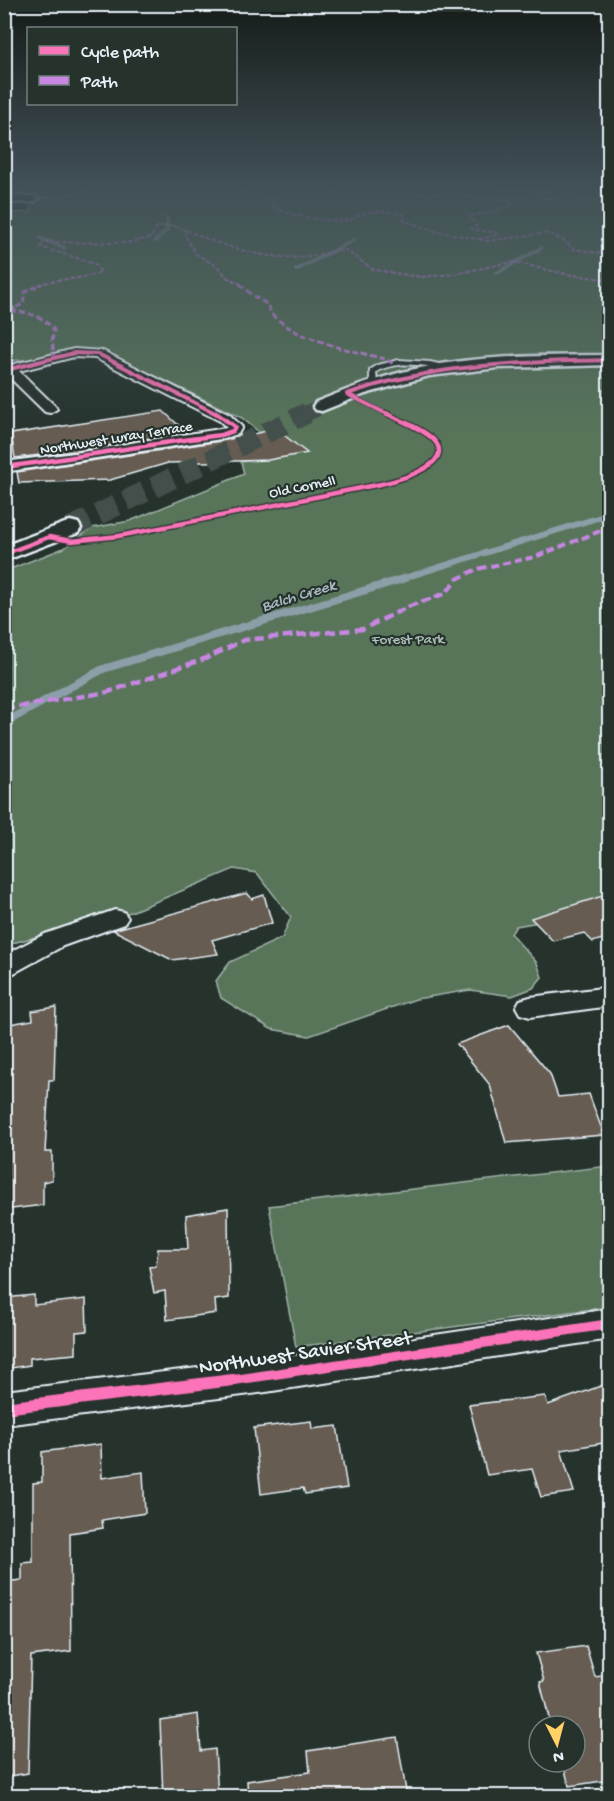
<svg xmlns="http://www.w3.org/2000/svg" width="614" height="1801" font-family="'Gochi Hand',sans-serif">
<style>
.green{fill:#59745a;stroke:#a0b2a9;stroke-width:1.5}
.lines{fill:none;stroke-linecap:round;stroke-linejoin:round}
.stream-far2{stroke:#8c9ea8;stroke-width:4}
.stream-far1{stroke:#8c9ea8;stroke-width:6}
.stream{stroke:#8c9ea8;stroke-width:8}
.building{fill:#665b51;stroke:#e8f1f8;stroke-width:1.5}
.secondary-tunnel-far1{stroke:#43504b;stroke-width:16;stroke-dasharray:16 8;stroke-linecap:butt}
.secondary-tunnel{stroke:#43504b;stroke-width:21;stroke-dasharray:21 10;stroke-linecap:butt}
.lane-casing{stroke:#e8f1f8;stroke-width:4}
.street-casing{stroke:#e8f1f8;stroke-width:4}
.secondary-casing{stroke:#e8f1f8;stroke-width:5}
.path{stroke:#e8f1f8;stroke-width:1.5;stroke-dasharray:1.5 1.5;stroke-linecap:butt}
.lane{fill:#26332d;fill-rule:evenodd}
.street{fill:#26332d;fill-rule:evenodd}
.secondary{fill:#26332d;fill-rule:evenodd}
.quiet-far3{stroke:#c787e3;stroke-width:2;stroke-dasharray:4.5 2;stroke-linecap:butt}
.quiet-far2{stroke:#c787e3;stroke-width:3;stroke-dasharray:6 3;stroke-linecap:butt}
.quiet-far1{stroke:#c787e3;stroke-width:4;stroke-dasharray:8 4;stroke-linecap:butt}
.quiet{stroke:#c787e3;stroke-width:4.5;stroke-dasharray:10 4.5;stroke-linecap:butt}
.cycleway-far3-casing{stroke:#26332d;stroke-width:5}
.cycleway-far2-casing{stroke:#26332d;stroke-width:7}
.cycleway-far1-casing{stroke:#26332d;stroke-width:14}
.cycleway-casing{stroke:#26332d;stroke-width:16}
.cycleway-far3{stroke:#fb73b8;stroke-width:4}
.cycleway-far2{stroke:#fb73b8;stroke-width:4.5}
.cycleway-far1{stroke:#fb73b8;stroke-width:10}
.cycleway{stroke:#fb73b8;stroke-width:12}
.labels{text-anchor:middle;stroke-width:4.5;stroke-linejoin:round;paint-order:stroke}
.far-street-label{font-size:15px;fill:#e8f1f8;stroke:#26332d}
.far-park-label{font-size:15px;fill:#afbfb9;stroke:#26332d}
.far-water-label{font-size:16px;font-style:italic;fill:#aab9c2;stroke:#26332d}
.near-street-label{font-size:21px;fill:#e8f1f8;stroke:#26332d}
</style>
<rect width="100%" height="100%" fill="#26332d"/>
<filter id="ink" filterUnits="userSpaceOnUse"><feTurbulence type="fractalNoise" baseFrequency=".0167" numOctaves="2"/><feDisplacementMap in="SourceGraphic" scale="12" xChannelSelector="R" yChannelSelector="G"/><feConvolveMatrix kernelMatrix="1 2 1 2 8 2 1 2 1" color-interpolation-filters="sRGB"/></filter>
<g filter="url(#ink)">
<path class="green" d="M5 182H609V910L516 926 511 934 537 963 542 977 533 988 512 996 470 990 416 999 309 1036 271 1029 221 998 216 981 230 962 282 938 291 917 257 873 234 869 131 912 5 945V571L64 548 92 528 130 521 244 474 241 462 274 457 273 444 242 418 104 351 77 349 34 359 5 361V213L30 212 33 199H5Z
M609 1166V1307L296 1347 269 1206Z"/>
<g class="lines">
<path class="stream-far2" d="M41 238 64 248
M155 241 167 230V218
M296 270 354 240
M497 273 541 248"/>
<path class="stream-far1" d="M401 579 610 514"/>
<path class="stream" d="M4 723 103 669 406 578"/>
</g>
<path class="building" d="M163 411 186 432 83 450 15 458 11 434Z
M276 429 307 453 268 460 168 463 110 480 19 483 17 472 221 441Z
M247 893 252 899 264 895 272 923 212 940 218 954 172 960 113 930Z
M609 894V937L593 942 584 933 553 941 531 918Z
M56 1007 54 1080H49L45 1152H52V1180L43 1182V1205L4 1210V1025L33 1020 32 1011Z
M509 1025 550 1074 558 1097 589 1094 604 1135 506 1143 490 1085 457 1044Z
M228 1208 229 1298 215 1300 216 1313 167 1320 165 1291 154 1293 149 1267 156 1266 158 1249H188L186 1215Z
M34 1295V1305L86 1299 87 1331 76 1332V1354L30 1358V1365L4 1369V1298Z
M609 1383V1442L561 1450 574 1492 541 1497 532 1469 487 1475 469 1405 545 1396 548 1405Z
M311 1421 312 1429 337 1426 347 1488 305 1494 303 1488 261 1494 254 1428Z
M101 1444 102 1478 143 1472 145 1513 102 1520 103 1528 70 1533 71 1651 31 1656 28 1773 4 1777V1582L22 1580V1563L33 1562V1483L42 1482V1452Z
M586 1646 595 1677 609 1675V1780L569 1786 563 1762H575V1726H551L540 1682 544 1681 536 1653Z
M198 1714 201 1751 215 1749 218 1797H163L160 1720Z
M397 1737 407 1797H248L247 1781 310 1772 308 1751Z"/>
<g class="lines">
<path class="secondary-tunnel-far1" d="M303 415 322 406"/>
<path class="secondary-tunnel" d="M70 528 307 413"/>
<defs>
<path id="lane" d="M399 360 430 362 452 367 449 369C425 366 398 359 376 372L377 384 370 386V370L378 365Z"/>
<path id="street" d="M4 197 34 196 39 199 34 202 4 203Z
M4 307 12 308 14 311 4 315Z
M74 349 103 351 230 415 242 427 238 434 221 439 4 472V462L83 452 142 441 227 428 220 421 95 358 74 357 19 371 55 406 57 409 50 413 45 412 4 372V363L11 365Z
M115 910 124 912 128 918 124 924 63 946 14 973 4 976V955L45 934Z
M610 987V1006L530 1017 520 1014 516 1007 520 1000 530 997Z
M610 1309V1339L266 1392 4 1425V1391L266 1360Z"/>
<path id="secondary" d="M610 355V365L498 368 429 376 365 394 322 411 316 410 313 406 316 402C353 387 390 373 430 366 489 355 550 356 610 355Z
M70 521 78 523 81 528 78 533 4 561V546Z"/>
</defs>
<use href="#lane" class="lane-casing"/>
<use href="#street" class="street-casing"/>
<use href="#secondary" class="secondary-casing"/>
<path class="path" d="M157 227 173 226 186 230
M43 243 49 242"/>
<use href="#lane" class="lane"/>
<use href="#street" class="street"/>
<use href="#secondary" class="secondary"/>
<path class="quiet-far3" d="M232 182 245 193 273 198 276 200 272 205C282 216 334 223 349 220 354 219 357 215 362 214 375 210 391 211 404 215V220L408 222 435 231 478 239
M270 182 288 187 321 188 348 196 446 193 467 197 512 199
M409 182C455 182 500 189 546 191L548 192 507 200 513 204 494 212 468 216 477 225 471 229 497 233 498 235 478 239 488 241 547 233 563 240 574 249 610 255
M34 199 83 192 105 182
M542 199 570 196 610 204
M186 230C223 246 263 260 303 257 318 256 331 251 345 250L374 270 421 277 454 274 512 262 566 274 610 280
M186 230 185 235 196 254 217 266 228 278 243 285
M49 242 126 243 151 238 157 227
M38 285C59 277 82 281 101 272L95 264 41 247 43 243"/>
<path class="quiet-far2" d="M240 284 253 296 267 304 273 316 285 325 300 334 337 347 385 359 394 364
M8 311 23 304 25 292 42 284
M11 311C28 312 43 316 54 330L52 341 54 357"/>
<path class="quiet-far1" d="M457 579 477 569 535 557 610 527"/>
<path class="quiet" d="M4 709 108 692 207 658 244 640 363 629 410 606 446 593 458 578"/>
<defs>
<path id="cycleway-far3" d="M4 367 10 369 74 353 98 354 219 415
M347 394C435 364 518 362 610 360
M347 394 389 415"/>
<path id="cycleway-far2" d="M4 467C77 458 148 444 221 435L233 431 235 427 216 413
M4 554 49 537 72 541 119 536 381 484C399 480 465 462 428 435 416 426 399 420 386 413"/>
<path id="cycleway-far1" d="M221 1382 610 1324"/>
<path id="cycleway" d="M4 1408 233 1380"/>
</defs>
<use href="#cycleway-far3" class="cycleway-far3-casing"/>
<use href="#cycleway-far2" class="cycleway-far2-casing"/>
<use href="#cycleway-far1" class="cycleway-far1-casing"/>
<use href="#cycleway" class="cycleway-casing"/>
<use href="#cycleway-far3" class="cycleway-far3"/>
<use href="#cycleway-far2" class="cycleway-far2"/>
<use href="#cycleway-far1" class="cycleway-far1"/>
<use href="#cycleway" class="cycleway"/>
</g>
</g>
<linearGradient id="sky" x2="0" y2="1"><stop stop-color="#151c19"/><stop offset="0.42" stop-color="#415057"/><stop offset="1" stop-color="#415057" stop-opacity="0"/></linearGradient>
<rect width="614" height="434" fill="url(#sky)"/>
<g class="labels">
<g class="far-street-label">
<text transform="translate(116 437) rotate(-9)" y="5">Northwest Luray Terrace</text>
<text transform="translate(302 486) rotate(-11)" y="5">Old Cornell</text>
</g>
<g class="far-park-label">
<text x="408" y="643">Forest Park</text>
</g>
<g class="far-water-label">
<text transform="translate(298 594) rotate(-17)" y="6">Balch Creek</text>
</g>
<g class="near-street-label">
<text transform="translate(305 1351) rotate(-8)" y="7">Northwest Savier Street</text>
</g>
</g>
<rect width="614" height="1801" fill="none" stroke="#26332d" stroke-width="24"/>
<rect x="12" y="12" width="590" height="1777" fill="none" stroke="#e8f1f8" stroke-width="2" filter="url(#ink)"/>
<rect x="27" y="27" width="210" height="78" fill="#26332d" stroke="#747f7e" stroke-width="1.5"/>
<rect x="39" y="46" width="30" height="9" fill="#fb73b8" stroke="#747f7e" stroke-width="1.5"/>
<text x="81" y="57" font-size="18" fill="#e8f1f8">Cycle path</text>
<rect x="39" y="76" width="30" height="9" fill="#c787e3" stroke="#747f7e" stroke-width="1.5"/>
<text x="81" y="87" font-size="18" fill="#e8f1f8">Path</text>
<g transform="translate(557 1744) rotate(174)"><circle r="28" fill="#26332d" stroke="#747f7e" stroke-width="1.5"/>
<path d="M0-4.5L10 22L0 15L-10 22Z" fill="#ffd166"/>
<text y="-9" font-size="16" font-weight="bold" text-anchor="middle" fill="#e8f1f8">N</text>
</g>
</svg>
